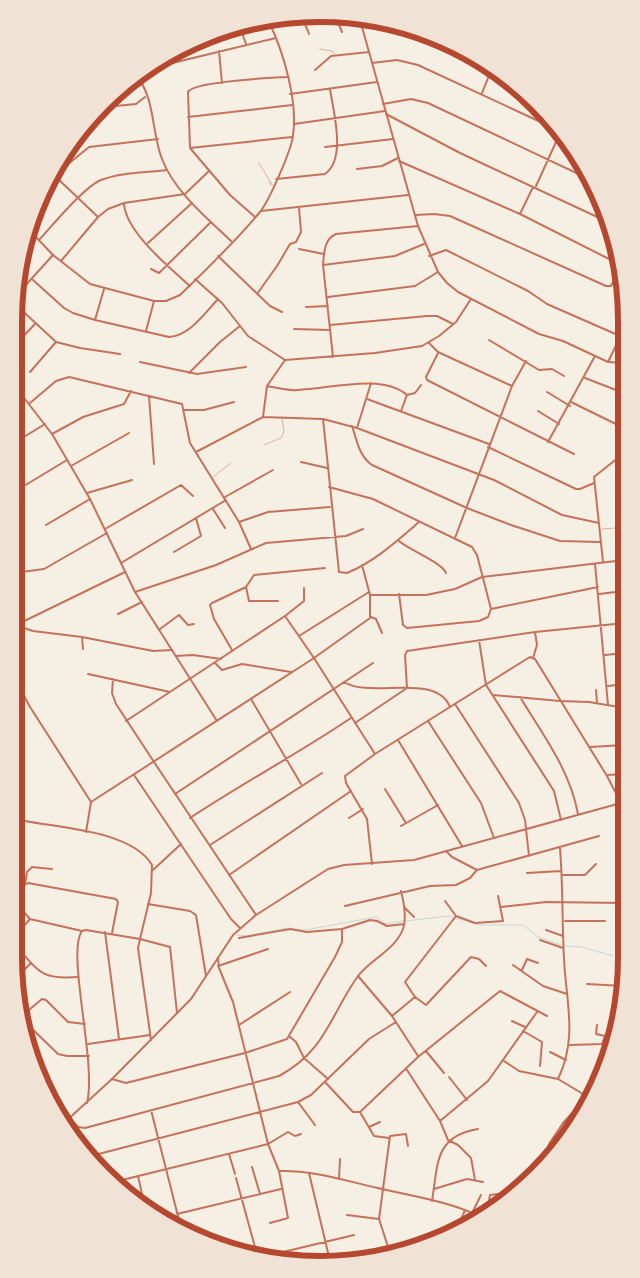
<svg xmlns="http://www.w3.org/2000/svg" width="640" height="1278" font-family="'Work Sans',sans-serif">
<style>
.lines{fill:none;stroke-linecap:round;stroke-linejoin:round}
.stream{stroke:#c9d6d2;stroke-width:1}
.service{stroke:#c5725c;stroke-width:0.5}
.minor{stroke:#c5725c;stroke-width:2}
.tertiary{stroke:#c5725c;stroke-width:2}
.rim{fill:none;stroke:#b5482f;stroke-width:6}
</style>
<rect width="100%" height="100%" fill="#f6efe4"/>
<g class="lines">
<path class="stream" d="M405 921 449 916 479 925H523L538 937 561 945
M237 935 247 936
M251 935 287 928 305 930 376 917 386 924 403 921
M566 946 582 947 613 956"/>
<path class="service" d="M320 49 332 51 335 54
M259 163 273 186
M269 182 271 185
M264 445 281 438 284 432 282 419
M213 477 231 463
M602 529 615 528 624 533"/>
<path class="minor" d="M335 15 342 32
M303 19 309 34
M240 28 246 44
M443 42 466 52
M219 51 222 83
M372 63 397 60 418 65 560 131
M160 66 276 38
M315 70 331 56 369 52
M138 78C155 99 152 135 162 159 174 191 207 218 231 241
M482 93 492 68
M290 94 377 82
M383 104 411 99 428 103 589 179
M105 107 136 104 145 97
M386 114 460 153 608 222
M188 117 292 105
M294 124 385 111
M88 129 89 133
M325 147 393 139
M190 148 292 137
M399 161 520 214 619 264
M357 169 382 166 398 158
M56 177 98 217
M276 179 325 174C347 159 333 110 330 89
M536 186 561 131
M44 191 67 165 89 147 158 139
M124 204C126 232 169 267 190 286
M261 211 408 195
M520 214 533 187
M415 215 434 214 450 216 606 286H611L620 267
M255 217 230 195 190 148 188 92C193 81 271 78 287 77
M39 240C52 226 85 186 101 180 121 172 145 173 167 170
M148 243 192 203
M299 249 324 254
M218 256 270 306 282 312
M429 256 446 250 528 291 547 304 620 336
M61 261 98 217 108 209 124 203 185 194 209 171
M323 265 395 256 424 244
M151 269 159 273 211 222
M195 279 222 303 248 336 285 360 375 353 422 346 439 336 456 322 471 299
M33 280 64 308 73 313 95 320 169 337C189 336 205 313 218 299
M257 294 277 266 290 244 296 242 301 232 299 208
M15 297 53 255
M328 297 415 286 438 272
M14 303 56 342 80 348 120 354
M306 307 328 306
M95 320 104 289
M330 325 427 316H437L453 324
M294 329 330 330
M146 331 154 301
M489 340 539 370 552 369 564 376
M429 343 438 352 512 386 455 538
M14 346 35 324
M438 353 426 377 427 380 574 454
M333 357 323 265C324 253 324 239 336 234L418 226
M140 362 197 374 246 367
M608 362 624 329
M617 364 624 370
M30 372 56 342
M189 373 220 342 240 326
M585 378 616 390
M267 386C277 388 288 391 298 390 329 389 382 373 407 395L401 411
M512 386 526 361
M547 392 570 406
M407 395 415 393 421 385
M149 396 154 464
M367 399 489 444
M571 402 624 428
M30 403 56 381 69 377 182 404 190 443 239 522 251 549
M183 410H204L234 402
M538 411 559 424
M263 417 267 386 285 360
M323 419 339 572 347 573C374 562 397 541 419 522
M352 426C357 441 359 456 372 465L467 508 511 525 560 541 601 542
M357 428 371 383
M52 434 83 417 124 404 131 391
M14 435 18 441
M548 442 595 356
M14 443 45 424
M488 447 576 489H580L594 483
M196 452 263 417 323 419 357 428 494 480 562 515 599 523
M301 462 327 468
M71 466 129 433
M329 487 373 499 472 547 477 555 491 609
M14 492 67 460
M87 493 132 480
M225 497 273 470
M213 509 225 528
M239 522 268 512 330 507
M46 525 90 499
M105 529 181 485 193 496
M14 539V534
M399 541C409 550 443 563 446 573
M174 552 201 536 196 518
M603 562 594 477 624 453
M121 563 226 500
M595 564 608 705
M14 573 44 569 107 533
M246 587 249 601H278
M135 592 216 565 266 543 346 536 363 529
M399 594 403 625 407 628 479 621 488 617 491 609
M599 594 624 591
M370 595H426L455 589 482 577 624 560
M491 609 598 587
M118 614 142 602
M285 616 314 658 370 618V595L362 565
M371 617 376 619 382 633
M20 623 24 628 33 631 82 637 153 651 172 650
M160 629 179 615 188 625 194 624
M299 636 369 592
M82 637 83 649
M479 640 486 685 554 791 561 820
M232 650 214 619 210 605 212 603 246 587 254 575 325 568
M605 655 625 653
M176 656 193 655 221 659
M533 658 537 645 535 632
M215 663 222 670 242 664 291 672
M14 664 22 692 30 707 91 802
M88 674 170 692
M113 679 112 693 116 704 154 762
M344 682C371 699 436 672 450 707
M608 686 625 684
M407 688 405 655 407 651 535 632 625 623
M596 690 597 703
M493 695 560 701
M520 697C543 735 570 770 578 814
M251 699 301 784
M455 704 519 803 525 820 529 856
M126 721 285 616 304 601V588
M428 721 481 803 494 838
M355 723 407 688
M398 740 462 846
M590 747 625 745
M134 775 231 919 240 928
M607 775 625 774
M385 789 406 823
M175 794 373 663
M621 804 625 813
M190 818C243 783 299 753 351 718
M349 818 363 809
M401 826 438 805
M210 845 322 773
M446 851 452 857 477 870
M153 870 181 844
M527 873 561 871
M229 875 351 791
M562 875H585L596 864
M25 884 27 872 32 867 52 869
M14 896 21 887 28 883 116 899 118 902 112 933
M14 901 30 919 82 931
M445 901 456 916
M148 904 190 911 196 915 206 976
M345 906 430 886 456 885 470 878 477 870 599 836
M404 907 414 917
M501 907 546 902 625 903
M565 921H605
M546 930 563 936
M105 932 119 1039
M14 937 30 919
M239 938 290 929 307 932 342 929 370 920 377 921 387 926 404 924
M540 940 563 948
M14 944C39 971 40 980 78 977
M622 953 626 952
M218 958 219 968 233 1002 268 1144 288 1132 295 1136 301 1134
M513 965 543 986 567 994
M218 966 268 949
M486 966 479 959 471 957 426 1005 415 997 405 982 456 916 475 923 503 921 498 896
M522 970 527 959 538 963
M358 976 392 1016 418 1056
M17 977 31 963
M587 984 623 986
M23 1015 42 999 46 1000 68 1022 85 1024
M392 1016 415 997
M24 1021 58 1054 67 1056H89
M512 1021 525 1027
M239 1025 290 992
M523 1031 542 1042 540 1066
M289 1036 296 1042 304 1058 328 1079
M151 1040 138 948 140 939 170 947 177 1013
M88 1044 150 1035
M570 1045 602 1044 605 1036 596 1034 597 1025
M426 1051 444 1073
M550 1052 566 1060
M504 1061 519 1071 558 1079 588 1097
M407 1070 440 1121 448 1140 458 1145 471 1158 475 1180
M449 1077 467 1100
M112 1079 126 1083 245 1053 287 1039 335 957 342 942V929
M558 1079C578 1038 566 1002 564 959 562 922 563 885 560 848
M325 1082 353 1112H360
M298 1102 315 1125
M151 1110 181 1228
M360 1112 418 1057 500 991 547 1016
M360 1112 374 1136 389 1138
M69 1118 78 1127 85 1128 279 1076C326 1051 330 1015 358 976 371 959 395 950 403 929 407 918 404 903 401 891
M440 1121 488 1081 537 1012
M369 1127 380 1122
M552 1153 548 1148 549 1144 563 1123 596 1087
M229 1154 235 1174
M91 1156 298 1102 311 1095 369 1039 396 1022
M252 1167 260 1194
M309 1173 330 1261
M138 1176 144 1203
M524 1177 525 1183
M236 1178 258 1258
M339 1179 340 1159
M434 1189 467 1179 483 1182
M432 1201C438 1165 434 1136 478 1129
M489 1201 490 1195 498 1194 506 1196
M472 1213 481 1195
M177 1214 281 1189
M347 1215 379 1219
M270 1223 288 1218 279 1171
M456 1232 465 1210
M390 1253 379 1219 390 1136 406 1134 408 1146
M258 1258 354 1235"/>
<path class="tertiary" d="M360 20 418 226 438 272 447 283 458 292 539 334 563 341 608 362 624 363
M32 233 53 255 90 284 154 301H166L180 295C207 269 236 241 260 212 269 201 292 149 293 135 298 102 284 54 270 24
M14 385 52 434 90 499 135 592 217 721
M14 626 125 572
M561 701 589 702 625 708
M154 762 256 915
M14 816 25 821C61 828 132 831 152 865L151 893 140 939 86 930 82 931C66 952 97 1063 87 1103
M86 832 91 802 314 658 375 754
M65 1122 112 1079 191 999 233 935 256 915 328 869 344 865 414 860 621 803 607 776 535 659 530 657 525 660 375 754 345 776 346 783 367 819 372 864
M118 1181 268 1144 279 1171C313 1170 346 1181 378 1188 411 1196 448 1201 479 1216"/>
</g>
<path d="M0 0H640V1278H0ZM320 22H320A298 298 0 0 1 618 320V958A298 298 0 0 1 320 1256H320A298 298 0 0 1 22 958V320A298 298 0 0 1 320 22Z" fill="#f1e2d6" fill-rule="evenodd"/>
<path class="rim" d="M320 22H320A298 298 0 0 1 618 320V958A298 298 0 0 1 320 1256H320A298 298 0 0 1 22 958V320A298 298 0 0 1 320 22Z"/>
</svg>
